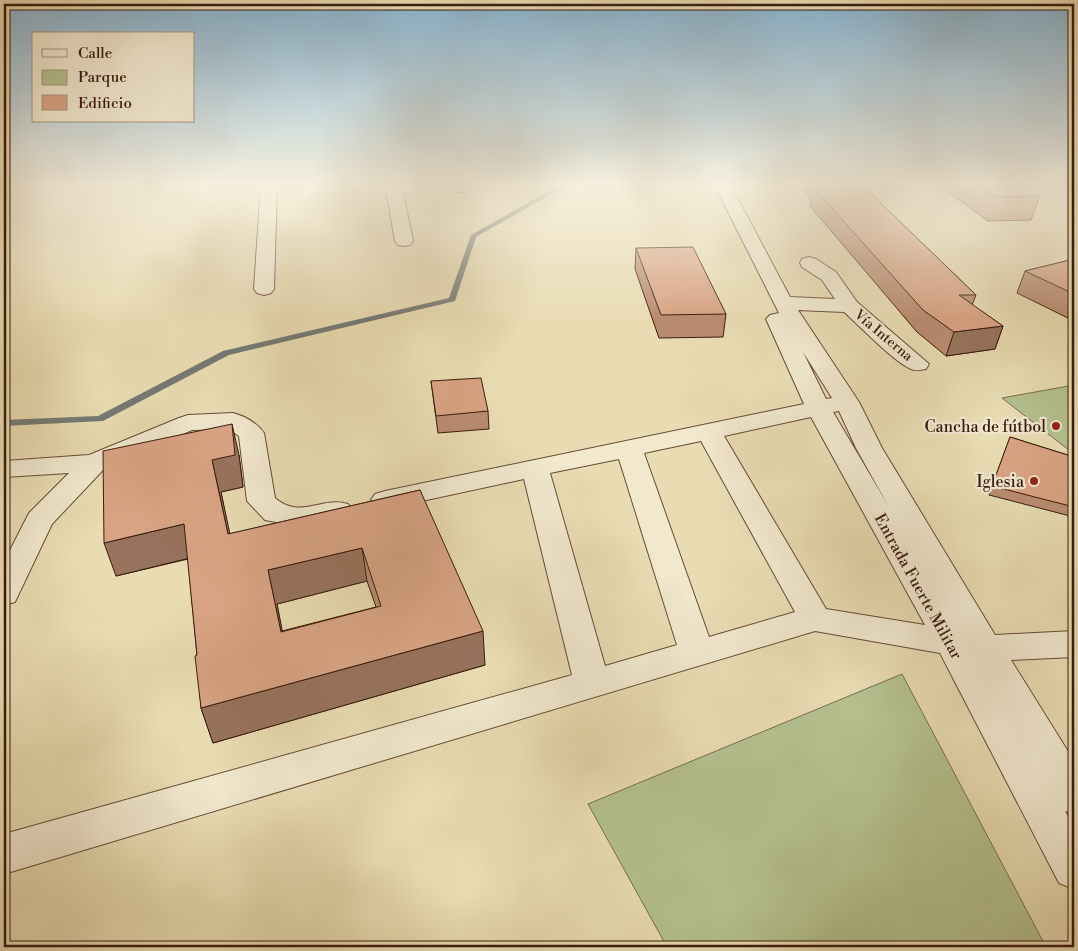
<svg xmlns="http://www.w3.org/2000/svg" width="1078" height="951" font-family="'Libre Bodoni',serif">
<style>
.green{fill:#b4c18f;stroke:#766e4e}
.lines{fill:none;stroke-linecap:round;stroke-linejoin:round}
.stream{fill:#747a73;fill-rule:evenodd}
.street-casing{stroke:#654b37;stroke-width:2}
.street{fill:#f1e8ce;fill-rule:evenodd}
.wall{fill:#ba8d72;stroke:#391b0e;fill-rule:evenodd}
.shaded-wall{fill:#97735d;stroke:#391b0e}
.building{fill:#d8a485;stroke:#391b0e;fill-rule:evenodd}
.poi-dot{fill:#8f2418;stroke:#f1e8ce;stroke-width:2}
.labels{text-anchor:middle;stroke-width:4.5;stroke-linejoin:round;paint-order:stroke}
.far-street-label{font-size:14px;fill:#391b0e;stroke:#f1e8ce}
.poi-label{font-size:16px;fill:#391b0e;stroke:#f1e8ce;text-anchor:end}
.street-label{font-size:16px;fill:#391b0e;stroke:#f1e8ce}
</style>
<rect width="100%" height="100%" fill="#e9dcb3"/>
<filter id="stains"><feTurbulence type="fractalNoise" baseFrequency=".004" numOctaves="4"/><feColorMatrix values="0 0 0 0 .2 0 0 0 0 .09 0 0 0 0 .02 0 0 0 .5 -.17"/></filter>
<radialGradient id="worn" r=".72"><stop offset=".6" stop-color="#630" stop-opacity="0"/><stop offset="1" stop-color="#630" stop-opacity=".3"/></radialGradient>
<path class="green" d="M1074 385V454L1002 398Z
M902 674 1046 947H667L588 804Z"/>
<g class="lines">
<path class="stream" d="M561 184H569L476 237 455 301 229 355 103 421 4 426V420L98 416 223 351 449 298 471 235Z"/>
<defs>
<path id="street" d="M261 184H277L274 289 271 293 264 295 257 293 254 289Z
M385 184H401L413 241 410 245 404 246 398 245 395 241Z
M451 184H467L470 189 468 192H456Z
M714 184H730L790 297 835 299 822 280 802 267 800 263 802 259 809 257 816 259 836 272 857 302 929 364 926 369C921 370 916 371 911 369 893 361 860 326 844 312L798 310 859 402 882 448 995 635 1074 631V657L1011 660 1074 761V814L1065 811 1074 827V889L1059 883 940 653 815 631 4 874V834L572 675 524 479 385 509 375 506 371 500 375 494 385 491 804 404 766 319 770 315 779 313ZM803 352 832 398 826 399ZM839 411 856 448 889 507 833 412ZM811 417 925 625 826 609 724 436ZM701 441 795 612 709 637 644 453ZM619 459 677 645 605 666 550 473Z
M4 187 10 189 12 192 10 196 4 198Z
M233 413C245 416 257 423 264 433L275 498C301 520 321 496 348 504L352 510 348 516 303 527 265 520 247 501 239 436 228 429 192 430 104 469 52 524 15 602 4 605V562L29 513 69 473 4 477V461L89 455 179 418 188 415Z"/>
</defs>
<use href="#street" class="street-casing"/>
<use href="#street" class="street"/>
</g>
<path class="wall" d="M800 184H861L976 295 972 305 1003 326 995 349 946 356 917 332 810 206 811 199 799 186Z
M943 184H1022L1040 196 1031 220 988 221 942 187Z
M636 248 726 314 723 337 659 338 635 269Z
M1074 259V321L1017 293 1025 271Z
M431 381 488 411 489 429 438 433Z
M1010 437 1074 457V517L989 495Z
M239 455 243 487 221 492 229 534 420 490 485 665 213 743 201 708 197 655 188 559 116 576ZM367 581 376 607 282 631 277 604Z"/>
<path class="shaded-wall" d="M1003 326 995 349 946 356 954 332Z
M232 424 239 455 243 487 221 492 237 567 228 534 212 460Z
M184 524 194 557 116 576 104 543Z
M362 548 367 581 277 604 289 666 281 632 268 570Z
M483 631 485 665 213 743 201 708Z"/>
<path class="building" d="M818 184H861L976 295H959L1003 326 954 332 923 310 813 187H820Z
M978 184H1022L1040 196 996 197Z
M693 247 726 314 661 315 636 248Z
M1074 259V294L1025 271Z
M481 378 488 411 436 416 431 381Z
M232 424 235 455 212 460 228 534 420 490 483 631 201 708 195 656 197 655 184 524 104 543 103 451ZM362 548 381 606 281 632 268 570Z
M1010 437 1074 457V507L992 486Z"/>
<linearGradient id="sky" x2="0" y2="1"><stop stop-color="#89b6d4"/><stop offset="0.58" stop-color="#f5efdd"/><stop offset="1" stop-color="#f5efdd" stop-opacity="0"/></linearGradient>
<rect width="1078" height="318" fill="url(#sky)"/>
<g class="poi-dot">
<circle cx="1056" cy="426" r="5"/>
<circle cx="1034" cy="481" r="5"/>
</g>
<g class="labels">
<g class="far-street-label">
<text transform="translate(884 335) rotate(40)" y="5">Vía Interna</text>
</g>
<g class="poi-label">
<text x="1046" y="432">Cancha de fútbol</text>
<text x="1024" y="487">Iglesia</text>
</g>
<g class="street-label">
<text transform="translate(919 586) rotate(61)" y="6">Entrada Fuerte Militar</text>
</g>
</g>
<rect width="1078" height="951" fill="none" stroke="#e9dcb3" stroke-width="20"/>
<rect x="5" y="5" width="1068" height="941" fill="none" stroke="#391b0e" stroke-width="2.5"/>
<rect x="10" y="10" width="1058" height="931" fill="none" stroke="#391b0e"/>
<rect x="32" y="32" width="162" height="90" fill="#f1e8ce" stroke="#a79681"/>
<rect x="42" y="49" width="25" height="8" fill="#f1e8ce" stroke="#a79681"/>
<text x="78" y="58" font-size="15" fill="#391b0e">Calle</text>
<rect x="42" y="70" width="25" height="15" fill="#b4c18f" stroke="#a79681"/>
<text x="78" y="82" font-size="15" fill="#391b0e">Parque</text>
<rect x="42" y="95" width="25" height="15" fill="#d8a485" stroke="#a79681"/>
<text x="78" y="108" font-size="15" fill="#391b0e">Edificio</text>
<rect width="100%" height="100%" filter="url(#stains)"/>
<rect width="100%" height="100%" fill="url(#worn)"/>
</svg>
